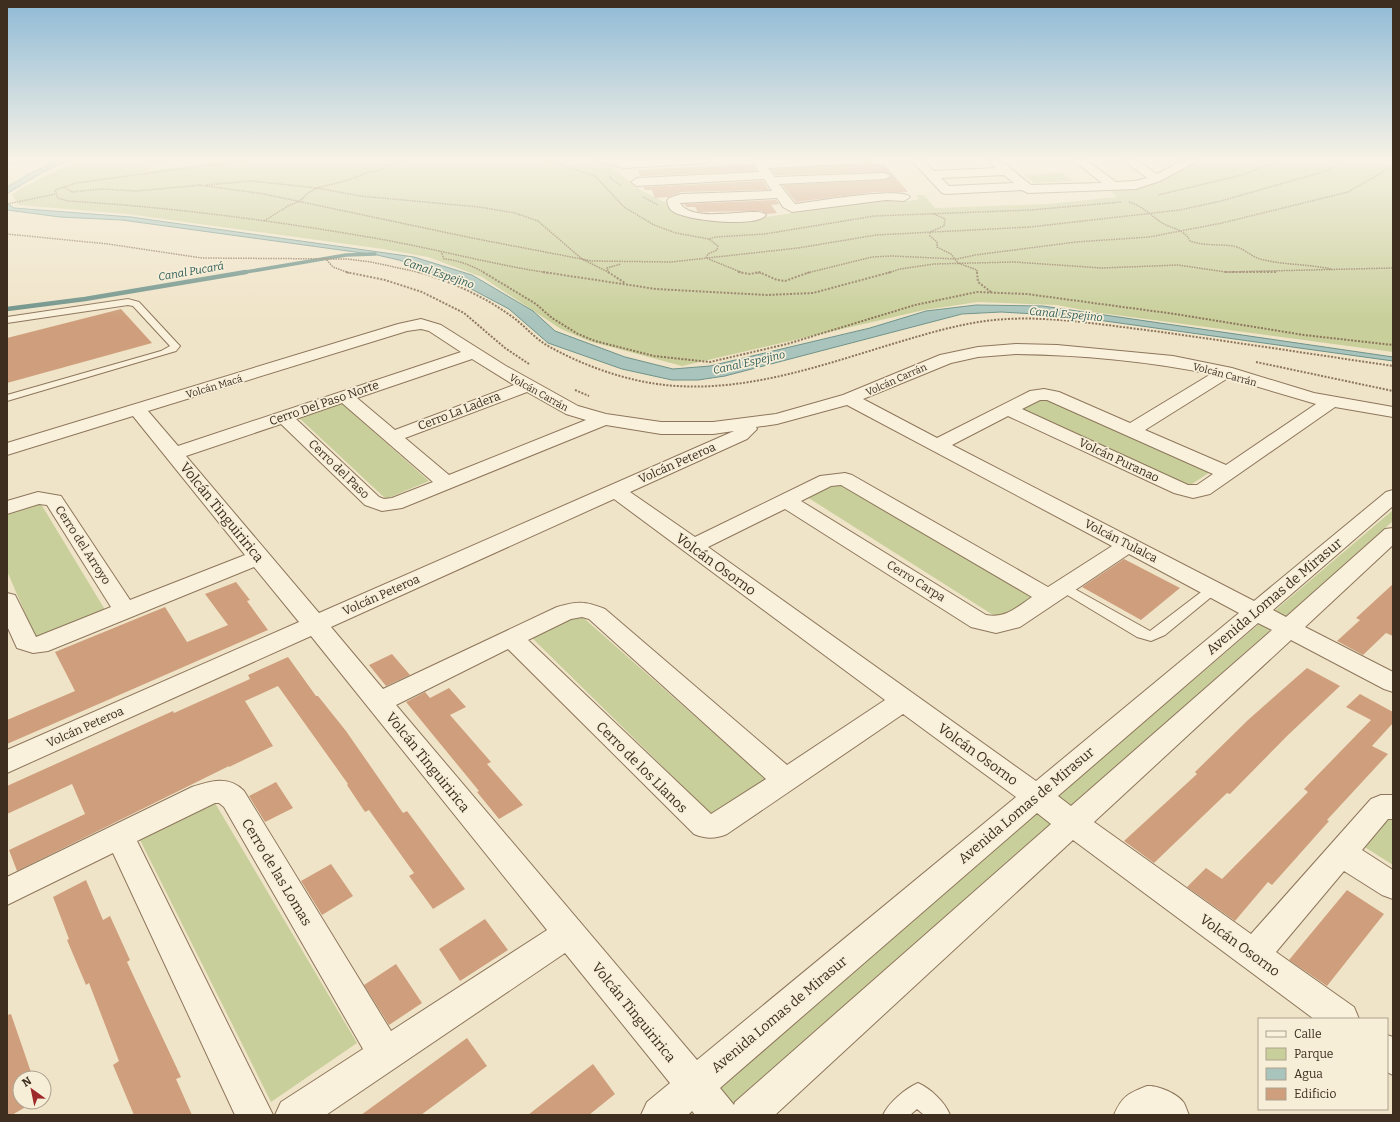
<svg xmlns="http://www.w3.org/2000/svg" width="1400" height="1122" font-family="Bitter,serif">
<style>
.green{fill:#c9cf9b}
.water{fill:#a9c4bc;stroke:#6f938a}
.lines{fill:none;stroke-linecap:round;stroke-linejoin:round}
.stream-far1{stroke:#6f938a;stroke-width:3.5}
.stream{stroke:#6f938a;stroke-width:4.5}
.building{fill:#cf9f7d}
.service-casing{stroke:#8d765c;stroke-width:2}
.minor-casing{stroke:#8d765c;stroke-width:2}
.path-far1{stroke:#8d765c;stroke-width:1.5;stroke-dasharray:1.5 1;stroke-linecap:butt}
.path{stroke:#8d765c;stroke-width:2;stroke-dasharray:2 1.5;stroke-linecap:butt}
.service{fill:#faf1dc;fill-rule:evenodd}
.minor{fill:#faf1dc;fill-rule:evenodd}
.labels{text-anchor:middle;stroke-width:3.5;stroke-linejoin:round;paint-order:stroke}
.far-street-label{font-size:10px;fill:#3d2e20;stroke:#f7eed8}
.far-water-label{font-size:11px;font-style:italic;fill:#2f5d5a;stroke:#f7eed8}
.street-label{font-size:12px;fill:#3d2e20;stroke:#f7eed8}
.near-street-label{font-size:14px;fill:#3d2e20;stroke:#f7eed8}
</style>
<rect width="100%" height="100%" fill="#f0e4c8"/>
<path class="green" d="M77 160H156L146 171 229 160H595L608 165 642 191 691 215 759 218 867 202 899 200 909 201 919 199 916 195H924L935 208 1048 204 1117 197 1107 188 1160 180 1200 160H1393V352L1093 312 1057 305 978 302 924 310 682 366 589 341 561 329 482 277 428 257 383 249 127 214 19 205 12 195 20 189Z
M1062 173 1073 181 1034 183 1024 175Z
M1042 397 1210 472 1189 486 1020 410Z
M340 402 429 481 386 499 296 415Z
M840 482 1036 599 1001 620 807 497Z
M41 504 107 613 37 641 7 571V515Z
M1393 510V521L724 1115H683Z
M578 613 766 779 711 814 531 637Z
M215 803 357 1043 271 1102 140 840Z
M1391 815 1393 816V865L1363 846Z"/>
<path class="water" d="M58 160H70L41 173 8 193 7 197V187L29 174Z
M7 203 14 208 131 217 414 257 472 275 533 311 555 331 625 357 673 369 710 366 870 328 926 311 976 305 1043 306 1393 357V361L1069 316 1001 312 962 314 725 376 698 380H672L622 369 548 343 509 309 460 283 399 260 377 255 122 220 60 217 7 210Z"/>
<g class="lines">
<path class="stream-far1" d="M240 273 346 255 375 254"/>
<path class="stream" d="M7 309 85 299 246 272"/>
</g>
<path class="building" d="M867 160H870V164H884L908 192H875L796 202 782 185 885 180 892 175 885 172 776 175 771 169 861 164Z
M753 164 756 171 640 176 638 170Z
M763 181 769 190 681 192 668 197 655 198 652 190H645L643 187Z
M776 200 779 204 771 205 777 213 767 214 761 211H752L698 212 695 207H687L684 204Z
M121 309 152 343 7 383V338Z
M1124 559 1180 588 1141 620 1082 587Z
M236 582 250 600 247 601 268 630 7 744V720L75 691 55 652 165 607 187 642 228 625 205 594Z
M1393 584V636L1386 633 1363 655 1337 641 1360 620 1356 618Z
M392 654 410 675 386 686 369 665Z
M288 657 316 696H318L346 731 403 813 407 811 465 889 433 909 409 876 414 873 369 810 365 812 347 785 348 784 278 686 245 701 273 746 229 767V766L17 871 9 850 85 814 72 784 7 814V786L173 711 174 713 250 679 248 675Z
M1307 668 1340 686 1287 736 1230 794 1227 793 1154 863 1124 841 1197 774 1195 772 1248 720Z
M449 688 466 707 450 715 491 762 487 764 523 805 499 819 477 792 479 791 406 702 425 692 430 698Z
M1360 694 1393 712V723L1372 746 1388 754 1327 820 1329 821 1297 857 1272 885 1268 882 1235 921 1187 887 1206 868 1222 879 1308 792 1304 789 1371 720 1346 707Z
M276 782 293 808 265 822 249 796Z
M331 864 353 896 322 915 301 881Z
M86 880 103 920 110 916 130 960 127 962 181 1077 176 1079 192 1115H134L113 1065 119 1061 89 983 86 985 67 940 69 939 53 897Z
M1347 890 1384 914 1327 986 1289 960Z
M485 919 508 950 460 981 439 949Z
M396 964 422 1003 389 1025 364 985Z
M11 1014 33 1078H20V1102H34L12 1115H7V1015Z
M467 1038 487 1066 421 1115H361Z
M593 1064 615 1094 589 1115H528Z"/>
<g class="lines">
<defs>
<path id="service" d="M128 299 139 302 178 344 180 346 176 351 7 401V395L161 351 170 346 133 306 128 305 7 323V317Z
M1064 583 1150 631 1209 586H1219L1221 589 1165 635 1151 641 1137 637 1059 590 1057 587 1059 584Z
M918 1083C931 1089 945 1102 950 1115H924L917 1109 910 1115H883C889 1102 905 1089 918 1083Z"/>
<path id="minor" d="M599 160H712L707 163 624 168 600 162Z
M752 160H866L861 163 768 168 775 177 885 173 891 176 885 179 779 184 795 204C811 202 903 186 910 197L904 201 886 200 792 212 783 207 777 198 680 203C693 226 759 205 766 215 757 228 683 221 671 210 668 207 668 204 667 201L669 198 681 194 772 191 764 179 637 186 631 182 637 178 759 172Z
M911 160H923L934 171 996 168 988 160H1000L1031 185 1102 183 1073 160H1086L1116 182 1135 181 1147 178 1123 160H1136L1157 174 1184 160H1199L1160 181 1136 189 1028 193 1022 190 946 194 942 193ZM1004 175 1014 183 949 186 941 178Z
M421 319 441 325 506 366 578 406 606 414 661 422H713L776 414 843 395 940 355 978 347 1016 344 1057 345 1173 356 1232 368 1314 393 1393 407V417L1335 407 1210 494 1193 498 1174 493 1008 416 952 445 1254 601 1386 492 1393 490V506L1273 610 1286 617 1385 529 1393 528V545L1305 627 1393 672V692L1384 689 1291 640 1094 822 1251 934 1371 799 1381 795H1393V819H1388L1362 850 1393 870V899L1382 895 1344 871 1276 952 1354 1007 1359 1019H1314L1073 840 775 1115H695L692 1111 688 1115H641L647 1102 670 1083 565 953 326 1115H275L281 1102 363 1049 224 807 219 803H215L137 841 273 1115H235L113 853 7 905V877L192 787C210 781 229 775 244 791L391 1031 547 930 311 636 7 773V750L299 622 254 567 48 651 33 653 17 648 7 626V593L15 595 36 637 111 607 47 505 39 504 7 514V501L38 492 61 496 130 600 245 555 133 416 7 455V443L398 324ZM421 329 429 331 461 352 178 446 148 411 407 331ZM1016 354C1081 355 1147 361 1211 374L1130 423 1059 392 1044 389 1030 391 937 438 863 399 951 363 978 357ZM472 359 514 385 395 430 357 398ZM1228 378 1316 404 1226 465 1145 430ZM527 392 566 414 586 420 449 475 405 438ZM1040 400H1047L1213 474 1197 485H1188L1022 409ZM342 403 433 482 392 498 384 499 379 497 296 419ZM847 405 1112 546 1048 587 852 475 845 473 820 476 695 537 630 492 747 439 757 429 756 427 777 424ZM281 424 365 505 382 511 402 508 606 425 661 434H713L734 431 319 613 186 456ZM841 485 1032 597C1017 607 1005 619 986 615L801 501 831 486ZM614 499 885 700 787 765 605 609C585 601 578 601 557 607L383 689 331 627ZM785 509 971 627 996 633 1020 627 1129 554 1239 613 1036 781 708 547ZM582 617 589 619 766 779 711 814 528 640 571 619ZM1258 623 1272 630 1071 806 1058 796ZM508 649 694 834C706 839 715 839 727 834L903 714 1016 797 697 1060 396 705ZM1037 813 1051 824 735 1102 734 1105 720 1088Z
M1387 1035 1393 1037V1075L1387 1072Z
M1147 1086C1158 1085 1178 1094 1184 1103 1186 1107 1187 1111 1189 1115H1114C1122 1096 1129 1093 1147 1086Z"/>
</defs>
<use href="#service" class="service-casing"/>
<use href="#minor" class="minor-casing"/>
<path class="path-far1" d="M247 160 76 183 55 190 58 198 68 201C169 207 269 220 368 237 429 247 489 264 549 273
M545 160 595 176 624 207 654 225 676 233 709 239
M7 165 26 160
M611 176 610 178 621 186
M199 185 264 194 472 238 592 261 671 262 798 248 876 235 1030 227 1180 210 1221 201 1326 171 1345 160
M206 185 252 181 317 188 360 196 479 207 515 213 538 221 582 259 608 272
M64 187 72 192 102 189 137 191 201 185
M1158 195 1242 175 1281 160
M643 197 658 205
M1129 202C1147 208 1150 216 1164 224 1174 229 1185 230 1190 241 1204 246 1218 244 1233 246 1244 248 1250 256 1260 259 1282 265 1308 264 1331 269
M7 204 56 194
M934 214 945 219 944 226 930 232V236L937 242V247L951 254 958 263 977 270V273
M264 221 288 206 300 201 308 193 317 188 349 180 368 172 378 171 388 165 403 160
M7 234 108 244 202 258 347 259 371 262 422 273
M441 251 444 259C458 260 473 266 485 273
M325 258 333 267 349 273
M609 273 607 268 621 264
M743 273 706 258 708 254 717 250 718 246 709 239 715 237 765 234 874 216 1031 210 1121 202
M755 273H761
M807 273 872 257 892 256 957 259 975 255 1076 242 1149 237 1222 223 1348 192 1393 166
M888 273 900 269 934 264 1014 262 1102 268 1178 265 1226 272 1393 268"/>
<path class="path" d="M346 272 385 280 422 292 464 313 505 348 529 364
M418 272C453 282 485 297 514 318 526 327 536 340 550 347 584 366 627 381 665 385 749 394 830 362 909 339 936 331 965 323 994 320 1044 315 1096 324 1146 330 1228 341 1311 354 1393 366
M483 272 536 304 552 318 578 334 595 341 654 356 710 362 787 344 915 305 977 292 1027 294 1175 314 1304 335 1393 345
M543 272 656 289 767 295 813 293 891 272
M608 272 625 283
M738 272 750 274 759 272 777 280 785 281 810 272
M977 272 978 282 991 292
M1225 272H1277
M1256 362 1393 391
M575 390 589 396"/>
<use href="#service" class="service"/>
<use href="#minor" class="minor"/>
</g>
<linearGradient id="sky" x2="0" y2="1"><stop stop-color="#8fbad6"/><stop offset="0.5" stop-color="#f8f3e6"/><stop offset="1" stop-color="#f8f3e6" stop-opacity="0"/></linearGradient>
<rect width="1400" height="318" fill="url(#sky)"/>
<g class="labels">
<g class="far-street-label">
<text transform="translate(1225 374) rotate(15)" y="4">Volcán Carrán</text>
<text transform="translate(896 379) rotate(-24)" y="4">Volcán Carrán</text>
<text transform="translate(214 386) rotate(-17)" y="4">Volcán Macá</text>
<text transform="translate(539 392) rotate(29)" y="4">Volcán Carrán</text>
</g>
<g class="far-water-label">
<text transform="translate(191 271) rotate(-10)" y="4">Canal Pucará</text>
<text transform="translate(439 273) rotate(19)" y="4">Canal Espejino</text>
<text transform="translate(1066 314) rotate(5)" y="4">Canal Espejino</text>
<text transform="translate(749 362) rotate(-13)" y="4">Canal Espejino</text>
</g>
<g class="street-label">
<text transform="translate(324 403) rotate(-19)" y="4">Cerro Del Paso Norte</text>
<text transform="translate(459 411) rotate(-21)" y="4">Cerro La Ladera</text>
<text transform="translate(1119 460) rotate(25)" y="4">Volcán Puranao</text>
<text transform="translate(677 463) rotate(-24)" y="4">Volcán Peteroa</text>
<text transform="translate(339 469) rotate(44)" y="4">Cerro del Paso</text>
<text transform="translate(1121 541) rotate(27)" y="4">Volcán Tulalca</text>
<text transform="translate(83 545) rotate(57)" y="4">Cerro del Arroyo</text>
<text transform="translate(916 581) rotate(32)" y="4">Cerro Carpa</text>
<text transform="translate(381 595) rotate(-24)" y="4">Volcán Peteroa</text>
<text transform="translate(85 727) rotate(-24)" y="4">Volcán Peteroa</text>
</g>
<g class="near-street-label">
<text transform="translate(222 512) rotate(51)" y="5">Volcán Tinguiririca</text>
<text transform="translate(716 564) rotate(36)" y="5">Volcán Osorno</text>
<text transform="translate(1274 596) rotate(-40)" y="5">Avenida Lomas de Mirasur</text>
<text transform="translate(978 754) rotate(36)" y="5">Volcán Osorno</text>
<text transform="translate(428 762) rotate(51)" y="5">Volcán Tinguiririca</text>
<text transform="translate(642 767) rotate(45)" y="5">Cerro de los Llanos</text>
<text transform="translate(1026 805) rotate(-40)" y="5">Avenida Lomas de Mirasur</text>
<text transform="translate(277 872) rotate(59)" y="5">Cerro de las Lomas</text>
<text transform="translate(1240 945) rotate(36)" y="5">Volcán Osorno</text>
<text transform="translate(634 1012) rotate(51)" y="5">Volcán Tinguiririca</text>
<text transform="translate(779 1014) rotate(-40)" y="5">Avenida Lomas de Mirasur</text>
</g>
</g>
<rect width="1400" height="1122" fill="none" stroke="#3d2e20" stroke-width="16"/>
<rect x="1258" y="1018" width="130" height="92" fill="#f7eed8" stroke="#ada18e"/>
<rect x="1266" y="1031" width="20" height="6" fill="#faf1dc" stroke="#ada18e"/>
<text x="1294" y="1038" font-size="12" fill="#3d2e20">Calle</text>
<rect x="1266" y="1048" width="20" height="12" fill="#c9cf9b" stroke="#ada18e"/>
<text x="1294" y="1058" font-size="12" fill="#3d2e20">Parque</text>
<rect x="1266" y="1068" width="20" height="12" fill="#a9c4bc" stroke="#ada18e"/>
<text x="1294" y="1078" font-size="12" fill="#3d2e20">Agua</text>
<rect x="1266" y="1088" width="20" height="12" fill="#cf9f7d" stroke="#ada18e"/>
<text x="1294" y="1098" font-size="12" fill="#3d2e20">Edificio</text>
<g transform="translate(32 1090) rotate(327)"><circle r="19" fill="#f7eed8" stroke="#ada18e"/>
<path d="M0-3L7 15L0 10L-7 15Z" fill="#9e2a2b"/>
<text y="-6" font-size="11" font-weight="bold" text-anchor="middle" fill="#3d2e20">N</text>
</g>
</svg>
